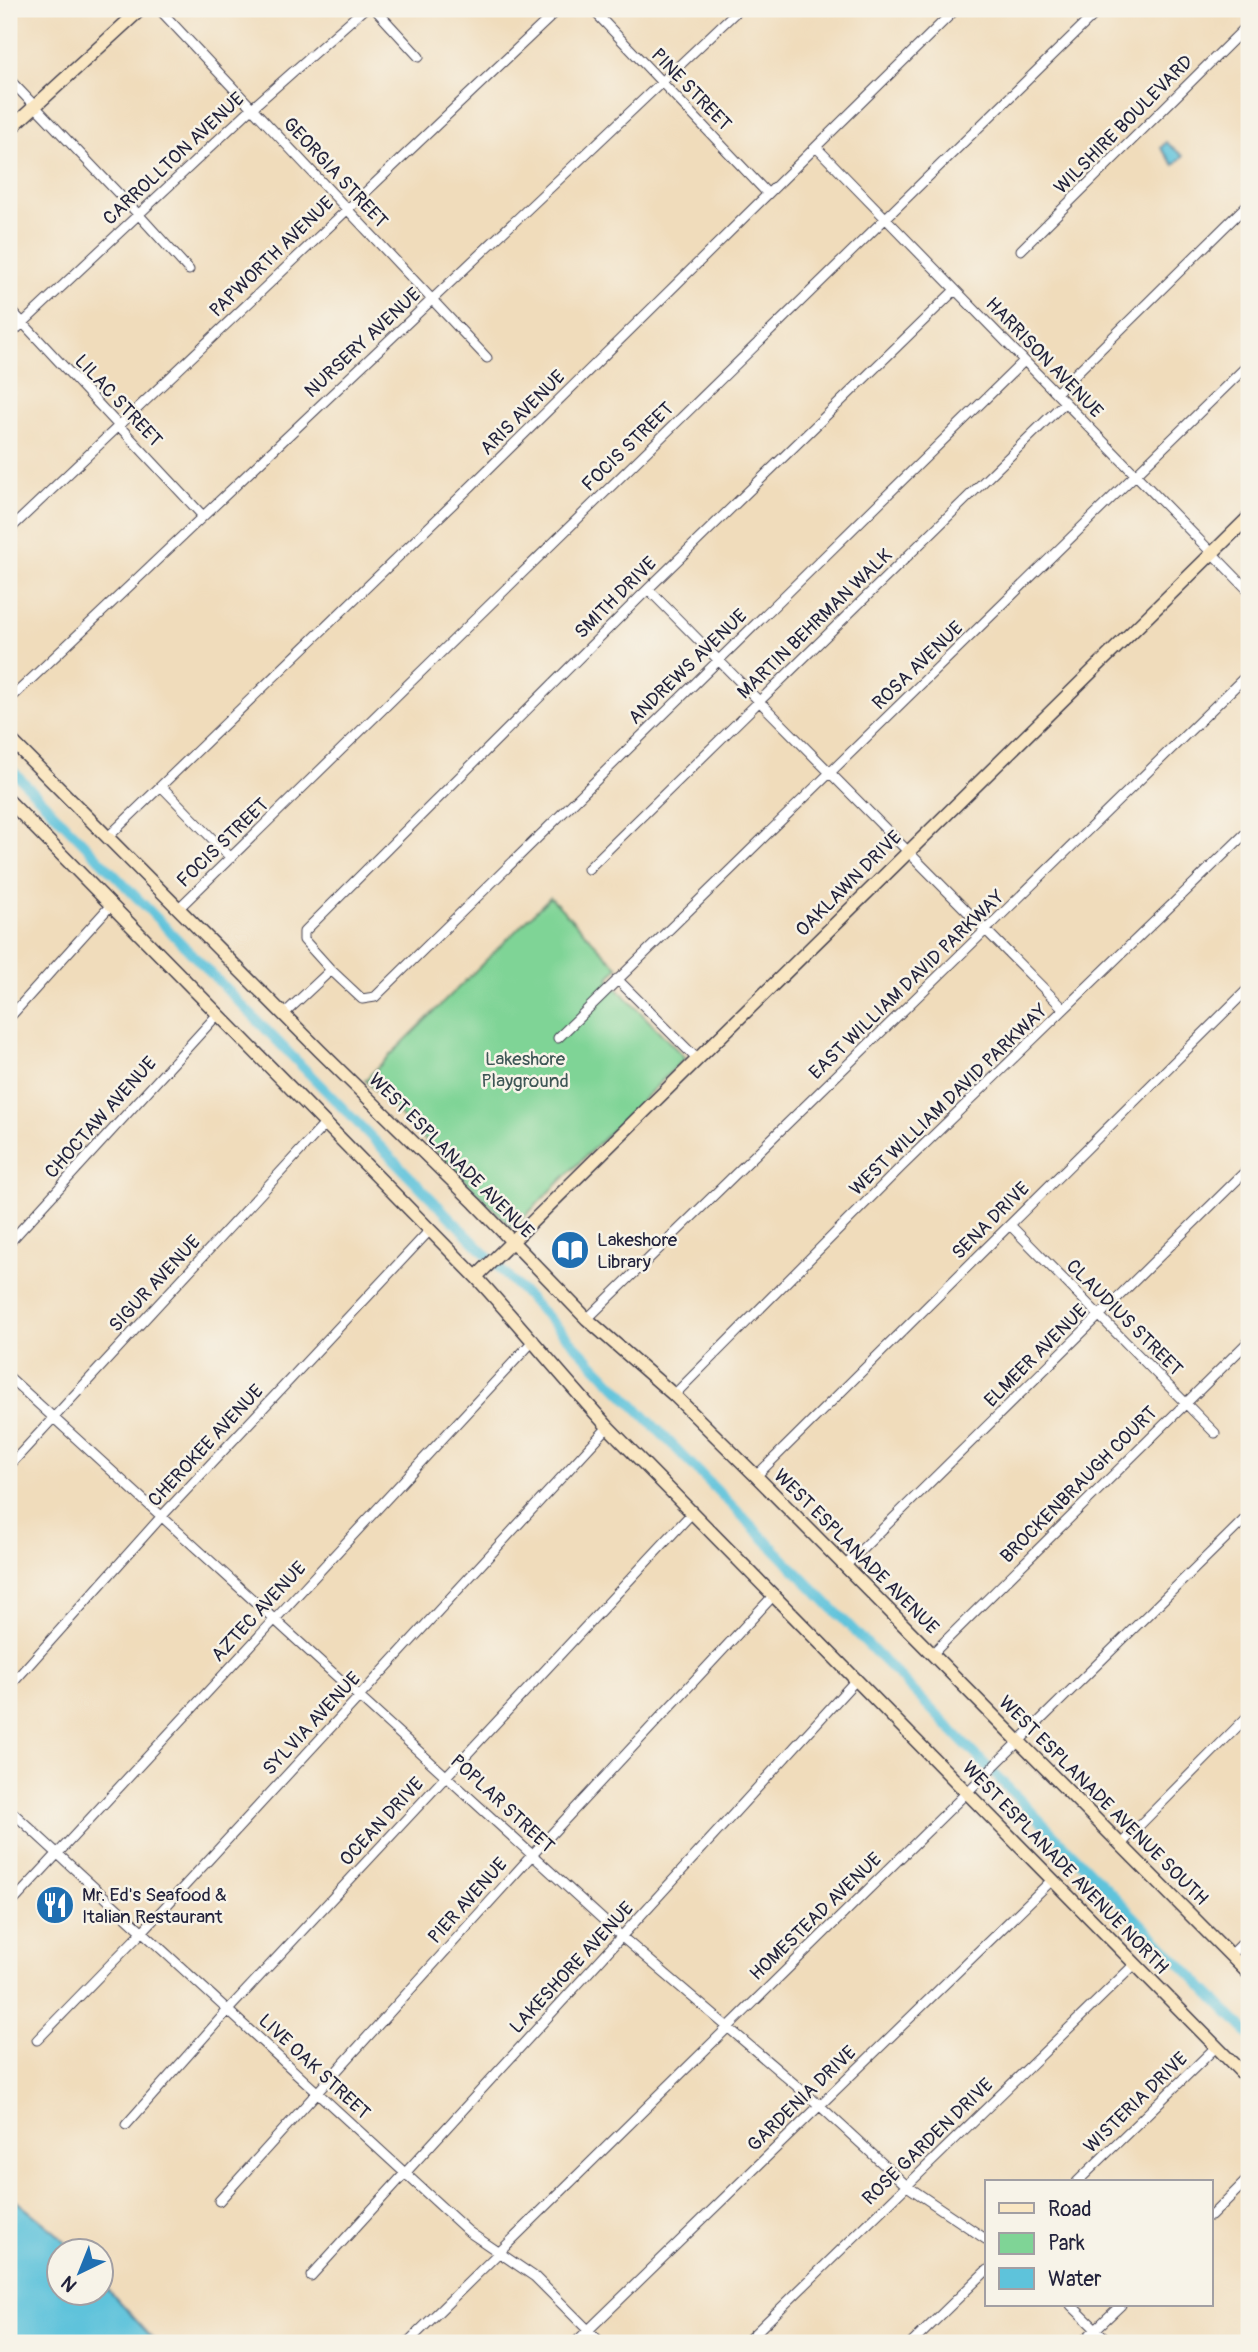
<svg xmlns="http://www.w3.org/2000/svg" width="1258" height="2352" font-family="Pangolin,sans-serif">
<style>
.green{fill:#7fd496;stroke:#507b68;stroke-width:2}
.water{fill:#5ec3db;stroke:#40728b;stroke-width:2}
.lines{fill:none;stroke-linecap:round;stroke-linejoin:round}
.canal{stroke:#5ec3db;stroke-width:10}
.street-casing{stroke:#413e4e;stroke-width:11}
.secondary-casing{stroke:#413e4e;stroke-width:15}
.street{stroke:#fff;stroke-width:9}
.secondary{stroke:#fae7c3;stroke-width:12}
.labels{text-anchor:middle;stroke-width:5;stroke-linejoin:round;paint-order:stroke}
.street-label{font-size:19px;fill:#22223b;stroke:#f7f3e8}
.park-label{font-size:19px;fill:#3e5756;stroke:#f7f3e8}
.poi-label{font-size:19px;fill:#22223b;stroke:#f7f3e8;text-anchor:start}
</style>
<rect width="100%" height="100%" fill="#f7f3e8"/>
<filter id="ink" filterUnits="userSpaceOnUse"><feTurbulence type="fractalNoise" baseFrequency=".0143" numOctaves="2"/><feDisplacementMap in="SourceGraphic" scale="14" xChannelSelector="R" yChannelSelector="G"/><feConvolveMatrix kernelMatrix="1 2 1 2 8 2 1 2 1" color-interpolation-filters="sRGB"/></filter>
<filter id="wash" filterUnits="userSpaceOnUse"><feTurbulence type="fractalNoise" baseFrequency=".00686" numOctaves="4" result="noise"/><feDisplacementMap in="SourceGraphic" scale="28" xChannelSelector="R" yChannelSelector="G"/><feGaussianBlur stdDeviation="1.57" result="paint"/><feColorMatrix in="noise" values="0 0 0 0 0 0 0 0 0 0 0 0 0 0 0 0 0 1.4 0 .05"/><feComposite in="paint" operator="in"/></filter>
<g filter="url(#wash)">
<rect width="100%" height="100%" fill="#f0dcbb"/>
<path class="green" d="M550 897 618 967 608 979 685 1058 513 1228 365 1080Z"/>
<path class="water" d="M1166 142 1183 156 1174 165 1161 148Z
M9 2195 56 2233 73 2250H60V2292H102V2283L157 2343H9Z"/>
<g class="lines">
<path class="canal" d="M9 767 1249 2034"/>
</g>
</g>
<g filter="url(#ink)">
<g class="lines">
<defs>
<path id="street" d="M159 9 487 358
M375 9 419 57
M592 9 768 194
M9 79 138 214 189 270
M816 147 1249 591
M1021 250 1249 24
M955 290 648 589 304 932V940L331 970 362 999 375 997 1024 361
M9 308 203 516
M9 336 252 108 364 9
M1056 393 1249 203
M9 530 559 9
M648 589 1064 1009
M9 700 739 9
M161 786 231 858
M108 837 459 498 956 9
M588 869 1065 402
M179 908 1100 9
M617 979 697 1059
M284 1014 331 970
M9 1018 111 905
M558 1038 1249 364
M1010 1225 1215 1433
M9 1243 218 1014
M587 1319 1249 673
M9 1377 622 1937 819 2105 907 2186 987 2240
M674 1395 901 1167 1249 830
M9 1466 325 1124
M756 1476 1249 988
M845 1566 1249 1168
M932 1654 1249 1341
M9 1687 162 1516 430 1230
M9 1809 469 2232 535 2277 601 2343
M1121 1844 1249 1715
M9 1906 534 1340
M1231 1955 1249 1937
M37 2040 142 1932 608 1427
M126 2125 228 2010 692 1513
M1077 2182 1216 2047
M219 2201 533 1854 773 1596
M1211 2216 1249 2178
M311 2276 856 1680
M1071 2305 1110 2343
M407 2343 1249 1515
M575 2343 1052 1880
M745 2343 1135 1964
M912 2343 987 2270
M1081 2343 1121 2305"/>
<path id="secondary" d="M9 130 141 9
M9 738 320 1051 475 1203 587 1319 674 1395 756 1476 1249 1974
M9 801 476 1277C521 1326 563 1378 608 1427L1249 2080
M476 1277 1249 517"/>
</defs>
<use href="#street" class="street-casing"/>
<use href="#secondary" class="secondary-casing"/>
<use href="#street" class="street"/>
<use href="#secondary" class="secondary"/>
</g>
</g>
<defs>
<symbol id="library-disc" viewBox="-11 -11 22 22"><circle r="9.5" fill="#1f6fb2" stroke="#f7f3e8"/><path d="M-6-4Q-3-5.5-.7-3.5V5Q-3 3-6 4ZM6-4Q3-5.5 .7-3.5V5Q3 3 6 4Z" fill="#fff"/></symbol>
<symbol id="restaurant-disc" viewBox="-11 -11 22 22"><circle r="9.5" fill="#1f6fb2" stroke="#f7f3e8"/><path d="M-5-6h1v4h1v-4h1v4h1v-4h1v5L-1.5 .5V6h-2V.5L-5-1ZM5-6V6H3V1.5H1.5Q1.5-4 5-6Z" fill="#fff"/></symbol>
</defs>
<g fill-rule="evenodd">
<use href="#library-disc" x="548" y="1228" width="44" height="44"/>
<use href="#restaurant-disc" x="33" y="1883" width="44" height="44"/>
</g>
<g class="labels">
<g class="street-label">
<text transform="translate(692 89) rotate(46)" y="7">PINE STREET</text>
<text transform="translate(1123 124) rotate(-45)" y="7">WILSHIRE BOULEVARD</text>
<text transform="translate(173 158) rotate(-43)" y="7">CARROLLTON AVENUE</text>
<text transform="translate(336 172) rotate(47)" y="7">GEORGIA STREET</text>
<text transform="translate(271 256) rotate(-44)" y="7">PAPWORTH AVENUE</text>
<text transform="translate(362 342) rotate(-43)" y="7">NURSERY AVENUE</text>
<text transform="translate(1045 357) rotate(46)" y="7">HARRISON AVENUE</text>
<text transform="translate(119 400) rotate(47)" y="7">LILAC STREET</text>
<text transform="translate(522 412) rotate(-45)" y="7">ARIS AVENUE</text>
<text transform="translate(627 446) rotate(-44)" y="7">FOCIS STREET</text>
<text transform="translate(615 597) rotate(-45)" y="7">SMITH DRIVE</text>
<text transform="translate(814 623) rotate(-44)" y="7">MARTIN BEHRMAN WALK</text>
<text transform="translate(917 665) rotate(-44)" y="7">ROSA AVENUE</text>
<text transform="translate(687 666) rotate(-44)" y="7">ANDREWS AVENUE</text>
<text transform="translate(222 842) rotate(-44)" y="7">FOCIS STREET</text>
<text transform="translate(848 883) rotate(-45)" y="7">OAKLAWN DRIVE</text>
<text transform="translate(906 984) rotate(-44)" y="7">EAST WILLIAM DAVID PARKWAY</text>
<text transform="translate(948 1099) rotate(-44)" y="7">WEST WILLIAM DAVID PARKWAY</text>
<text transform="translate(100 1117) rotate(-48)" y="7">CHOCTAW AVENUE</text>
<text transform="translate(452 1155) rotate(45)" y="7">WEST ESPLANADE AVENUE</text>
<text transform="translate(990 1220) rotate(-45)" y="7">SENA DRIVE</text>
<text transform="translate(154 1283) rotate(-47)" y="7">SIGUR AVENUE</text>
<text transform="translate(1125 1317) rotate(45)" y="7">CLAUDIUS STREET</text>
<text transform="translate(1035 1355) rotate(-45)" y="7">ELMEER AVENUE</text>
<text transform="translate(205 1445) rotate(-47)" y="7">CHEROKEE AVENUE</text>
<text transform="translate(1078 1484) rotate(-45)" y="7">BROCKENBRAUGH COURT</text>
<text transform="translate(857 1551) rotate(45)" y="7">WEST ESPLANADE AVENUE</text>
<text transform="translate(258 1611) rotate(-47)" y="7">AZTEC AVENUE</text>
<text transform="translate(311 1723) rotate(-47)" y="7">SYLVIA AVENUE</text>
<text transform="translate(1104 1800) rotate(45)" y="7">WEST ESPLANADE AVENUE SOUTH</text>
<text transform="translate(503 1803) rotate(43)" y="7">POPLAR STREET</text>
<text transform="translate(381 1821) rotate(-47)" y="7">OCEAN DRIVE</text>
<text transform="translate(1066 1867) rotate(46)" y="7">WEST ESPLANADE AVENUE NORTH</text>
<text transform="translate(467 1900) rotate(-48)" y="7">PIER AVENUE</text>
<text transform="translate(815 1916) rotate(-44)" y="7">HOMESTEAD AVENUE</text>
<text transform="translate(571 1967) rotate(-47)" y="7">LAKESHORE AVENUE</text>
<text transform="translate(315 2066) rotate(43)" y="7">LIVE OAK STREET</text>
<text transform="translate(801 2098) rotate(-44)" y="7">GARDENIA DRIVE</text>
<text transform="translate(1135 2102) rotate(-44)" y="7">WISTERIA DRIVE</text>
<text transform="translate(927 2141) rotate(-44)" y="7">ROSE GARDEN DRIVE</text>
</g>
<g class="park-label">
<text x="525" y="1065">Lakeshore<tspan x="525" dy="22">Playground</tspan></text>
</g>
<g class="poi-label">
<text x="597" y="1246">Lakeshore<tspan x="597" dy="22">Library</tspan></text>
<text x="82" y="1901">Mr. Ed's Seafood &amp;<tspan x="82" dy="22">Italian Restaurant</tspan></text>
</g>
</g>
<rect width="1258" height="2352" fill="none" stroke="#f7f3e8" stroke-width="35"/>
<rect x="985" y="2180" width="228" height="126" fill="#f7f3e8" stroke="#a29fa3" stroke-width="2"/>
<rect x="999" y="2203" width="35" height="10" fill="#fae7c3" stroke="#a29fa3" stroke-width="2"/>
<text x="1048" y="2216" font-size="21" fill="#22223b">Road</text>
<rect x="999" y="2233" width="35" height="21" fill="#7fd496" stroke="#a29fa3" stroke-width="2"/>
<text x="1048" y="2250" font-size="21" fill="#22223b">Park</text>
<rect x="999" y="2268" width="35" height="21" fill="#5ec3db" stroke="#a29fa3" stroke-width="2"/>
<text x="1048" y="2286" font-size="21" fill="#22223b">Water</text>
<g transform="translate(80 2272) rotate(223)"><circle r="33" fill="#f7f3e8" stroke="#a29fa3" stroke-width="2"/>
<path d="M0-5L12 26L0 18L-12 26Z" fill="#1f6fb2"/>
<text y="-10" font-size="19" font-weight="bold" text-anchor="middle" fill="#22223b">N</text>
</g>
</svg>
